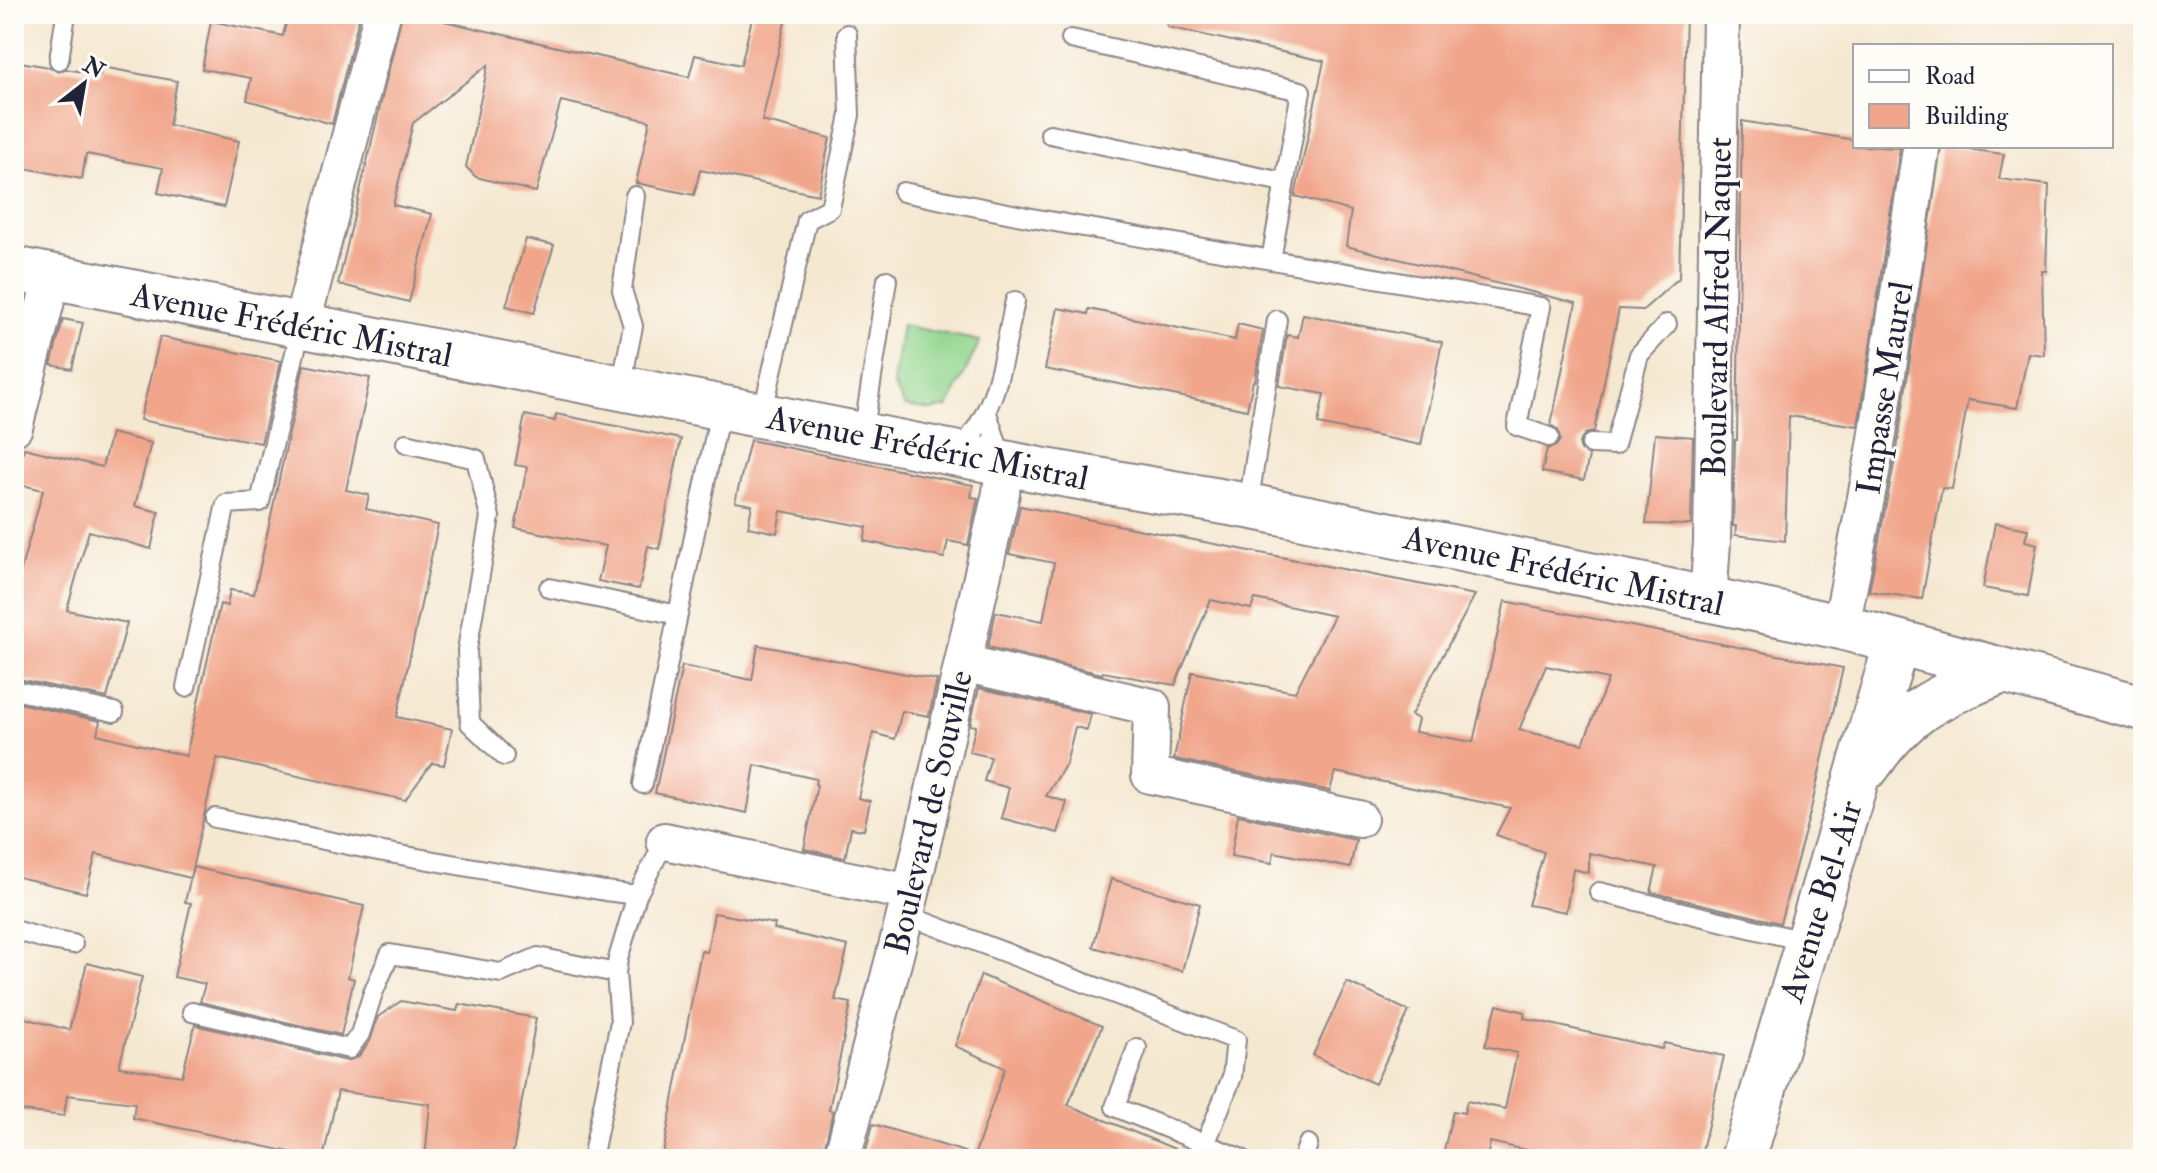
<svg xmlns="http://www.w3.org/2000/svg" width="2157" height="1173" font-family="'IM FELL Double Pica',serif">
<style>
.green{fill:#92d58d;stroke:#5a7c64;stroke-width:2}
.building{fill:#f1a68b;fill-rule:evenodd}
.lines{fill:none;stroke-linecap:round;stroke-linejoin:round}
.lane-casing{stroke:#8c8586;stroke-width:22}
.street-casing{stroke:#8c8586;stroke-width:40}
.secondary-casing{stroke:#8c8586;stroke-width:48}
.lane{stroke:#fff;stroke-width:18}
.street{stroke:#fff;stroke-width:36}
.secondary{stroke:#fff;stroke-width:44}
.labels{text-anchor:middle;stroke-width:6;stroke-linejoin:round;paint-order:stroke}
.street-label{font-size:34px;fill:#22223b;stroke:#fdfcf7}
</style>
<rect width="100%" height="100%" fill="#fdfcf7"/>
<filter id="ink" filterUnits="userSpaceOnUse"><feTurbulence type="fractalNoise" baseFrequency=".0125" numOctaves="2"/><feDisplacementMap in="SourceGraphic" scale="16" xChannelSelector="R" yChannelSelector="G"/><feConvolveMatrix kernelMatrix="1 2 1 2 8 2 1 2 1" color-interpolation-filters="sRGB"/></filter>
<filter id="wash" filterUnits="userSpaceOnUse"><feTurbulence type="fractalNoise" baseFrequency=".006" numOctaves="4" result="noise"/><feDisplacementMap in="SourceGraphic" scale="32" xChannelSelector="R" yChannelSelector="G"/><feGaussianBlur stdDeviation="1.8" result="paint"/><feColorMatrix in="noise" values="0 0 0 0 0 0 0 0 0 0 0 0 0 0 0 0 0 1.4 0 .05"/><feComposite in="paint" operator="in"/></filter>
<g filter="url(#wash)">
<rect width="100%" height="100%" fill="#f5e8d1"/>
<path class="green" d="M902 325 980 341 948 407 931 410 905 406 893 384Z"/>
<g id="blocks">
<path class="building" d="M288 14H360L332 124 247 100 251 78 202 69 211 21 283 36Z
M402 14H413L689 77 695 55 741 65 753 14H787L762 121 830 138 818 195 700 170 694 195 636 183 650 121 561 101 536 192 476 177 466 167 488 65 413 123 393 205 432 214 409 302 338 284Z
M1168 14H1686L1679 278 1643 310 1619 309 1594 432 1585 434 1579 443 1581 450 1589 456 1584 480 1542 472 1547 449 1556 446 1560 440 1558 430 1551 425 1576 303 1346 246 1351 211 1295 196 1324 61 1167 27Z
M14 61 49 67 58 72 66 69 100 75 102 67 177 81 169 125 239 141 224 207 158 193 163 168 86 154 82 179 14 166Z
M1742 121 1855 140V146L1900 148 1858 426 1789 416 1785 541 1735 535 1736 526H1733L1735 440H1737Z
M1941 146 2004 154 1999 179 2049 185 2046 271H2042L2044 355 2028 353 2017 408 1968 400 1952 489 1942 488 1922 599 1869 591 1897 449Z
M526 239 554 245 534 313 506 306Z
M1058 308 1088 314 1089 309 1235 340 1238 324 1263 330 1255 381H1253L1247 410 1045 369Z
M1303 314 1442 342 1421 445 1318 424 1324 394 1279 386 1287 335 1298 337Z
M63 319 83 323 72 369 51 365Z
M160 337 281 361 261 443 140 420Z
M304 365 370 378 346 490 369 495 366 509 438 525 397 717 452 729 444 765 432 763 405 800 217 758 190 878 96 854 86 893 14 876V702L100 721 97 734 186 756 220 604 227 606 230 590 254 594Z
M556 414 681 439 659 549 648 546 639 589 598 581 606 546 515 528 527 467 515 465 525 415 555 421Z
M111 433 151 443 135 506 159 512 151 549 89 531 67 610 127 623 107 698 14 678V594L43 490 14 483 24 448 102 467Z
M1655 434 1693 437 1691 525 1646 524Z
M750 440 973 485 971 497 978 498 968 545 948 541 944 558 864 541 867 527 781 511 777 533 748 527 752 505 735 502Z
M1020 506 1475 595 1411 715 1418 719 1415 732 1473 742 1505 601 1843 668 1811 809 1780 923 1651 892 1657 867 1589 853V873L1573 869 1566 912 1528 905 1544 852 1496 835 1510 808 1335 772 1330 791 1174 759 1192 672 1295 692 1334 616 1255 599 1251 609 1211 600 1175 685 1103 672 1102 674 988 647 996 612 1043 621 1054 563 1009 554ZM1546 666 1608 679 1583 744 1519 730Z
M1995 523 2028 529 2025 541 2037 544 2028 596 1983 588Z
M758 645 937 680 929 716 902 711 895 739 873 733 858 798 870 801 864 830 851 828 845 858 804 849 817 785 815 784 816 779 755 765 747 813 655 793 682 666 752 680Z
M979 688 1091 714 1087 730 1075 727 1066 764 1046 796 1067 802 1058 833 1001 818 1009 788 984 781 991 757 969 752 976 726 970 725Z
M1238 815 1356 840 1350 868 1274 852 1272 863 1231 856Z
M193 867 364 906 348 977 354 979 341 1035 200 1002 205 984 174 977 191 903 185 902Z
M1111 879 1200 904 1182 971 1093 947Z
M714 913 775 924 774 929 848 946 835 1000 851 1003 829 1110 833 1111 822 1159H662L701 951 707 952Z
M87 963 142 977 119 1067 182 1076 195 1025 347 1061 358 1057 370 1041 378 1017 401 1001 457 1011 459 1004 536 1018 512 1159H425L430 1104 338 1091 323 1159 133 1118 135 1103 67 1095 64 1116 14 1110V1015L69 1030Z
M981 975 1102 1026 1068 1105 1199 1159H973L1005 1068 955 1046Z
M1347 982 1409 1011 1375 1084 1313 1055Z
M1497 1005 1525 1012 1524 1018 1662 1049 1664 1043 1724 1056 1700 1159H1567L1490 1142 1487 1159H1442L1453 1111 1464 1113 1467 1101 1505 1109 1517 1053 1485 1046Z
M873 1124 965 1152 964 1159H864Z"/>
</g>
</g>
<g filter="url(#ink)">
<use href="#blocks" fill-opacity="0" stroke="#8c8586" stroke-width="2"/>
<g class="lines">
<defs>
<path id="lane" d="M1071 39 1301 91 1271 260
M59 60 66 14
M1050 134 1283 182
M903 192 1032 218 1541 307 1517 426 1549 437
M621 387 633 326 622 290 635 196
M987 413 1003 461
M762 415 807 220 830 208 850 115 847 34
M863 435 887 280
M406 443 476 459 490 517 467 650 470 723 504 756
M1591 444 1615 445 1639 355 1667 324
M957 451C999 413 1003 353 1015 301
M1248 506 1277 320
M549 588 678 615
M186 687 226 504 260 502 301 327
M14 690 114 712
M643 784 721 406
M215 818 378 851 605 891 637 895 665 841
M1599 892 1808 942
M906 915 1236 1040 1232 1077 1205 1145
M14 930 45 939 73 944
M192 1012 349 1049 360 1034 373 993 390 954 501 973 538 957 616 973
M1137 1048 1115 1107 1242 1159
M592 1159 620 1022 616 973 618 959 637 895
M1303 1159 1308 1144"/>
<path id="street" d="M301 327 382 14
M14 427 52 277
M1708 600 1712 542 1721 14
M1841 627 1876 446 1921 149
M963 663 1152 707 1150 775 1359 819
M665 841 911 893
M842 1159 911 893 1001 493 1004 463"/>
<path id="secondary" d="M14 269 1045 471 1248 506 1659 589 1841 627 2143 708
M1868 766C1908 707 1939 697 2002 671
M1743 1159 1897 642"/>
</defs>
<use href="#lane" class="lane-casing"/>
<use href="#street" class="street-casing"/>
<use href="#secondary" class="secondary-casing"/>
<use href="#lane" class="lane"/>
<use href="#street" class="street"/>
<use href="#secondary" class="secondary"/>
</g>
</g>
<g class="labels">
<g class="street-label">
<text transform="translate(1716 307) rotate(-89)" y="12">Boulevard Alfred Naquet</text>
<text transform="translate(292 324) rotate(11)" y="12">Avenue Frédéric Mistral</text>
<text transform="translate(1884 388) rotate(-81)" y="12">Impasse Maurel</text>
<text transform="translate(928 447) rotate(11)" y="12">Avenue Frédéric Mistral</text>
<text transform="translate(1564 570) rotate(12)" y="12">Avenue Frédéric Mistral</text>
<text transform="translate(928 812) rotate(-77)" y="12">Boulevard de Souville</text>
<text transform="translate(1820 901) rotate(-73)" y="12">Avenue Bel-Air</text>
</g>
</g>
<rect width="2157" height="1173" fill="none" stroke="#fdfcf7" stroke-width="48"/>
<rect x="1853" y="44" width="260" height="104" fill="#fdfcf7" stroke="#a5a5ac" stroke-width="2"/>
<rect x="1869" y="70" width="40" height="12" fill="#ffffff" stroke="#a5a5ac" stroke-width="2"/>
<text x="1925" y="84" font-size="24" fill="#22223b">Road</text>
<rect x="1869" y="104" width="40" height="24" fill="#f1a68b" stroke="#a5a5ac" stroke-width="2"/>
<text x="1925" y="124" font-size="24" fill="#22223b">Building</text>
<g transform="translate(84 84) rotate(31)" stroke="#fdfcf7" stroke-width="6" paint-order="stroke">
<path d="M0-6L14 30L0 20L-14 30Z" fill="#22223b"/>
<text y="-12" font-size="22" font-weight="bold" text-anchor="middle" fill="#22223b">N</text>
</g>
</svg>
